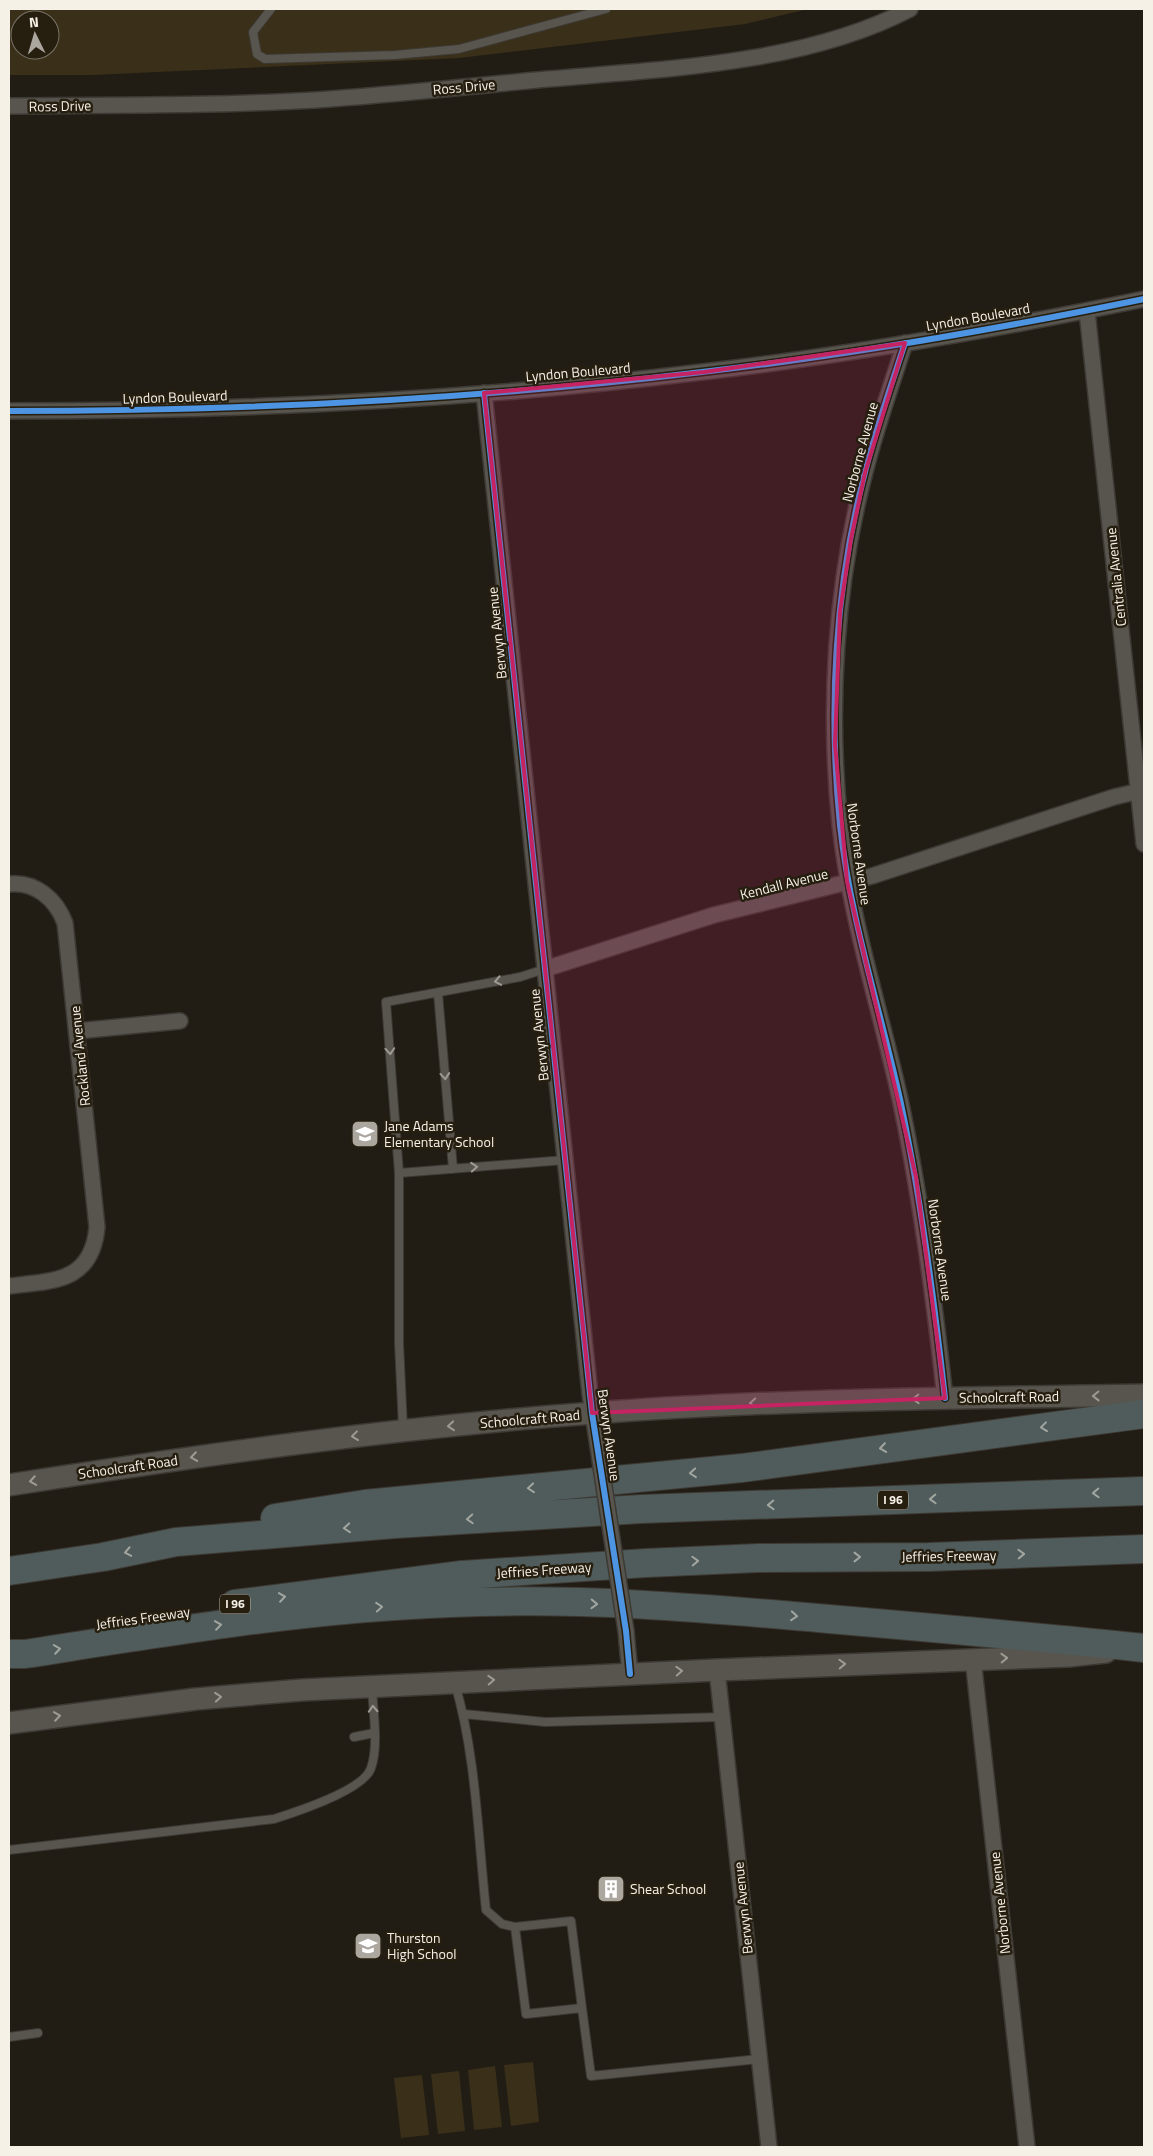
<svg xmlns="http://www.w3.org/2000/svg" width="1153" height="2156" font-family="'Titillium Web',sans-serif">
<style>
.green{fill:#3a2f18;fill-rule:evenodd}
.lines{fill:none;stroke-linecap:round;stroke-linejoin:round}
.service-casing{stroke:#3d3933;stroke-width:10}
.minor-casing{stroke:#3d3933;stroke-width:18}
.secondary-casing{stroke:#3d3933;stroke-width:24}
.motorway-casing{stroke:#3d3933;stroke-width:30}
.service{stroke:#58554f;stroke-width:8}
.minor{stroke:#58554f;stroke-width:15}
.secondary{stroke:#58554f;stroke-width:21}
.motorway{stroke:#4f5c5b;stroke-width:28}
.minor-bridge-casing{stroke:#3d3933;stroke-width:18;stroke-linecap:butt}
.minor-bridge{stroke:#58554f;stroke-width:15}
.cycleway-casing{stroke:#261f10;stroke-width:9}
.cycleway{stroke:#4d94e3;stroke-width:6}
.oneway{stroke:#9f9b93}
.oneway2{stroke:#a2a6a1}
.marked{fill:#c52362;fill-opacity:0.2;stroke:#c52362;stroke-width:4;stroke-linejoin:round}
.labels{text-anchor:middle;stroke-width:5;stroke-linejoin:round;paint-order:stroke}
.shield{fill:#261f10;stroke:#b8b2a6;stroke-width:1}
.shield-label{font-size:12px;font-weight:bold;fill:#f6f1e7}
.street-label{font-size:14px;fill:#f6f1e7;stroke:#261f10}
.poi-label{font-size:14px;fill:#f6f1e7;stroke:#261f10;text-anchor:start}
</style>
<rect width="100%" height="100%" fill="#211d15"/>
<path class="green" d="M9 9H808L745 24 459 58 92 75H9ZM20 20H50V50H20Z
M533 2062 539 2122 511 2126 504 2065Z
M495 2066 502 2127 474 2130 468 2070Z
M459 2071 465 2131 438 2134 431 2074Z
M422 2075 429 2135 401 2138 394 2078Z"/>
<g class="lines">
<defs>
<path id="service" d="M271 9 253 32 257 54 265 59 395 55 459 49 606 9
M545 969 520 977 386 1002 399 1173 565 1160
M438 993 453 1169
M399 1173V1343L403 1428
M455 1684C476 1754 478 1837 486 1910L502 1924 515 1927 526 2014 582 2008 591 2076 759 2059
M464 1714 545 1722 722 1717
M354 1737 374 1733
M9 1850 274 1819C296 1812 364 1790 371 1768 379 1746 373 1711 372 1687
M515 1927 571 1921 582 2008
M9 2037 38 2033"/>
<path id="minor" d="M9 106C111 105 214 106 316 100 393 95 471 86 548 79 665 69 805 64 910 9
M1087 311 1144 844
M905 343C891 386 876 428 865 472 835 586 828 708 840 825 850 918 880 1008 900 1099 921 1198 934 1297 945 1398
M484 393 590 1394 600 1460
M9 411C240 411 472 400 702 372 850 355 998 329 1144 299
M9 884C35 881 56 899 65 923L97 1227C92 1282 54 1281 9 1286
M545 969 714 915 872 876 1114 797 1144 790
M77 1031 180 1021
M626 1631 630 1674
M973 1659 1027 2147
M717 1670 769 2147"/>
<path id="secondary" d="M9 1485C203 1455 398 1427 594 1413 777 1399 961 1398 1144 1395
M9 1723 196 1699 302 1690 717 1670 1069 1656 1106 1652"/>
<path id="motorway" d="M275 1518 365 1504 742 1468 1144 1414
M9 1571 103 1557 176 1542 395 1524 641 1509 1144 1491
M235 1604 462 1575 646 1563 758 1558 929 1557 1144 1549
M9 1654H25C167 1632 308 1608 451 1603 577 1597 704 1608 829 1619 934 1628 1039 1637 1144 1648"/>
</defs>
<use href="#service" class="service-casing"/>
<use href="#minor" class="minor-casing"/>
<use href="#secondary" class="secondary-casing"/>
<use href="#motorway" class="motorway-casing"/>
<use href="#service" class="service"/>
<use href="#minor" class="minor"/>
<use href="#secondary" class="secondary"/>
<use href="#motorway" class="motorway"/>
<defs>
<path id="minor-bridge" d="M600 1460 626 1631"/>
</defs>
<use href="#minor-bridge" class="minor-bridge-casing"/>
<use href="#minor-bridge" class="minor-bridge"/>
<defs>
<path id="cycleway" d="M905 343C891 386 876 428 865 472 835 586 828 708 840 825 850 918 880 1008 900 1099 921 1198 934 1297 945 1398
M484 393 592 1413 626 1631 630 1674
M9 411C240 411 472 400 702 372 850 355 998 329 1144 299"/>
</defs>
<use href="#cycleway" class="cycleway-casing"/>
<use href="#cycleway" class="cycleway"/>
</g>
<defs><path id="oneway-chevron" d="M-2-3.5L2.5 0L-2 3.5" fill="none" stroke-width="1.6" stroke-linecap="round" stroke-linejoin="round" transform="scale(1.25)"/></defs>
<g class="oneway">
<use href="#oneway-chevron" transform="translate(498 981) rotate(169)"/>
<use href="#oneway-chevron" transform="translate(390 1051) rotate(86)"/>
<use href="#oneway-chevron" transform="translate(445 1076) rotate(85)"/>
<use href="#oneway-chevron" transform="translate(474 1167) rotate(-4)"/>
<use href="#oneway-chevron" transform="translate(1096 1396) rotate(179)"/>
<use href="#oneway-chevron" transform="translate(916 1399) rotate(178)"/>
<use href="#oneway-chevron" transform="translate(753 1403) rotate(177)"/>
<use href="#oneway-chevron" transform="translate(451 1426) rotate(175)"/>
<use href="#oneway-chevron" transform="translate(355 1436) rotate(173)"/>
<use href="#oneway-chevron" transform="translate(194 1457) rotate(172)"/>
<use href="#oneway-chevron" transform="translate(33 1481) rotate(171)"/>
<use href="#oneway-chevron" transform="translate(1004 1658) rotate(-2)"/>
<use href="#oneway-chevron" transform="translate(842 1664) rotate(-2)"/>
<use href="#oneway-chevron" transform="translate(679 1671) rotate(-3)"/>
<use href="#oneway-chevron" transform="translate(491 1680) rotate(-3)"/>
<use href="#oneway-chevron" transform="translate(218 1697) rotate(-5)"/>
<use href="#oneway-chevron" transform="translate(373 1709) rotate(-93)"/>
<use href="#oneway-chevron" transform="translate(57 1716) rotate(-8)"/>
</g>
<g class="oneway2">
<use href="#oneway-chevron" transform="translate(1044 1427) rotate(173)"/>
<use href="#oneway-chevron" transform="translate(883 1448) rotate(172)"/>
<use href="#oneway-chevron" transform="translate(693 1473) rotate(175)"/>
<use href="#oneway-chevron" transform="translate(531 1488) rotate(175)"/>
<use href="#oneway-chevron" transform="translate(1096 1493) rotate(178)"/>
<use href="#oneway-chevron" transform="translate(933 1499) rotate(178)"/>
<use href="#oneway-chevron" transform="translate(771 1505) rotate(178)"/>
<use href="#oneway-chevron" transform="translate(470 1519) rotate(177)"/>
<use href="#oneway-chevron" transform="translate(347 1528) rotate(175)"/>
<use href="#oneway-chevron" transform="translate(128 1552) rotate(169)"/>
<use href="#oneway-chevron" transform="translate(1021 1554) rotate(-2)"/>
<use href="#oneway-chevron" transform="translate(857 1557)"/>
<use href="#oneway-chevron" transform="translate(695 1561) rotate(-2)"/>
<use href="#oneway-chevron" transform="translate(282 1597) rotate(-8)"/>
<use href="#oneway-chevron" transform="translate(594 1604) rotate(2)"/>
<use href="#oneway-chevron" transform="translate(379 1607) rotate(-4)"/>
<use href="#oneway-chevron" transform="translate(794 1616) rotate(5)"/>
<use href="#oneway-chevron" transform="translate(218 1625) rotate(-8)"/>
<use href="#oneway-chevron" transform="translate(57 1649) rotate(-9)"/>
</g>
<path class="marked" d="M905 343 865 473 851 539 840 612 835 744 847 881 916 1177 945 1398 592 1413 484 393 704 372Z"/>
<defs>
<symbol id="school-square" viewBox="-11 -11 22 22"><rect x="-9" y="-9" width="18" height="18" rx="4" fill="#aba79e" stroke="#261f10"/><path d="M0-5L7-2L0 1L-7-2ZM-4 1L0 2.5L4 1V4Q0 6-4 4Z" fill="#fff"/></symbol>
<symbol id="building-square" viewBox="-11 -11 22 22"><rect x="-9" y="-9" width="18" height="18" rx="4" fill="#aba79e" stroke="#261f10"/><path d="M-4-6H4V6H1V3H-1V6H-4ZM-2.5-4.3h1.7v1.8h-1.7ZM.8-4.3h1.7v1.8H.8ZM-2.5-1h1.7V.8h-1.7ZM.8-1h1.7V.8H.8Z" fill="#fff"/></symbol>
</defs>
<g fill-rule="evenodd">
<use href="#school-square" x="349" y="1118" width="32" height="32"/>
<use href="#building-square" x="595" y="1873" width="32" height="32"/>
<use href="#school-square" x="352" y="1930" width="32" height="32"/>
</g>
<g class="labels">
<g class="shield">
<rect x="878" y="1490.5" width="30" height="19" rx="4"/>
<rect x="220" y="1594.5" width="30" height="19" rx="4"/>
</g>
<g class="shield-label">
<text x="893" y="1504">I 96</text>
<text x="235" y="1608">I 96</text>
</g>
<g class="street-label">
<text transform="translate(464 87) rotate(-5)" y="5">Ross Drive</text>
<text transform="translate(60 106) rotate(-1)" y="5">Ross Drive</text>
<text transform="translate(978 317) rotate(-10)" y="5">Lyndon Boulevard</text>
<text transform="translate(578 372) rotate(-5)" y="5">Lyndon Boulevard</text>
<text transform="translate(175 397) rotate(-2)" y="5">Lyndon Boulevard</text>
<text transform="translate(860 452) rotate(-75)" y="5">Norborne Avenue</text>
<text transform="translate(1116 577) rotate(-96)" y="5">Centralia Avenue</text>
<text transform="translate(497 633) rotate(-96)" y="5">Berwyn Avenue</text>
<text transform="translate(859 854) rotate(82)" y="5">Norborne Avenue</text>
<text transform="translate(784 884) rotate(-14)" y="5">Kendall Avenue</text>
<text transform="translate(539 1035) rotate(-96)" y="5">Berwyn Avenue</text>
<text transform="translate(80 1056) rotate(-96)" y="5">Rockland Avenue</text>
<text transform="translate(940 1250) rotate(82)" y="5">Norborne Avenue</text>
<text transform="translate(1009 1397) rotate(-1)" y="5">Schoolcraft Road</text>
<text transform="translate(530 1419) rotate(-5)" y="5">Schoolcraft Road</text>
<text transform="translate(609 1435) rotate(82)" y="5">Berwyn Avenue</text>
<text transform="translate(128 1467) rotate(-8)" y="5">Schoolcraft Road</text>
<text transform="translate(949 1556) rotate(-1)" y="5">Jeffries Freeway</text>
<text transform="translate(544 1570) rotate(-4)" y="5">Jeffries Freeway</text>
<text transform="translate(143 1618) rotate(-8)" y="5">Jeffries Freeway</text>
<text transform="translate(1000 1903) rotate(-96)" y="5">Norborne Avenue</text>
<text transform="translate(743 1908) rotate(-96)" y="5">Berwyn Avenue</text>
</g>
<g class="poi-label">
<text x="384" y="1131">Jane Adams<tspan x="384" dy="16">Elementary School</tspan></text>
<text x="630" y="1894">Shear School</text>
<text x="387" y="1943">Thurston<tspan x="387" dy="16">High School</tspan></text>
</g>
</g>
<rect width="1153" height="2156" fill="none" stroke="#f6f1e7" stroke-width="20"/>
<g transform="translate(35 35) rotate(355)"><circle r="24" fill="#261f10" stroke="#797366"/>
<path d="M0-4L9 19L0 12L-9 19Z" fill="#aba79e"/>
<text y="-8" font-size="14" font-weight="bold" text-anchor="middle" fill="#f6f1e7">N</text>
</g>
</svg>
